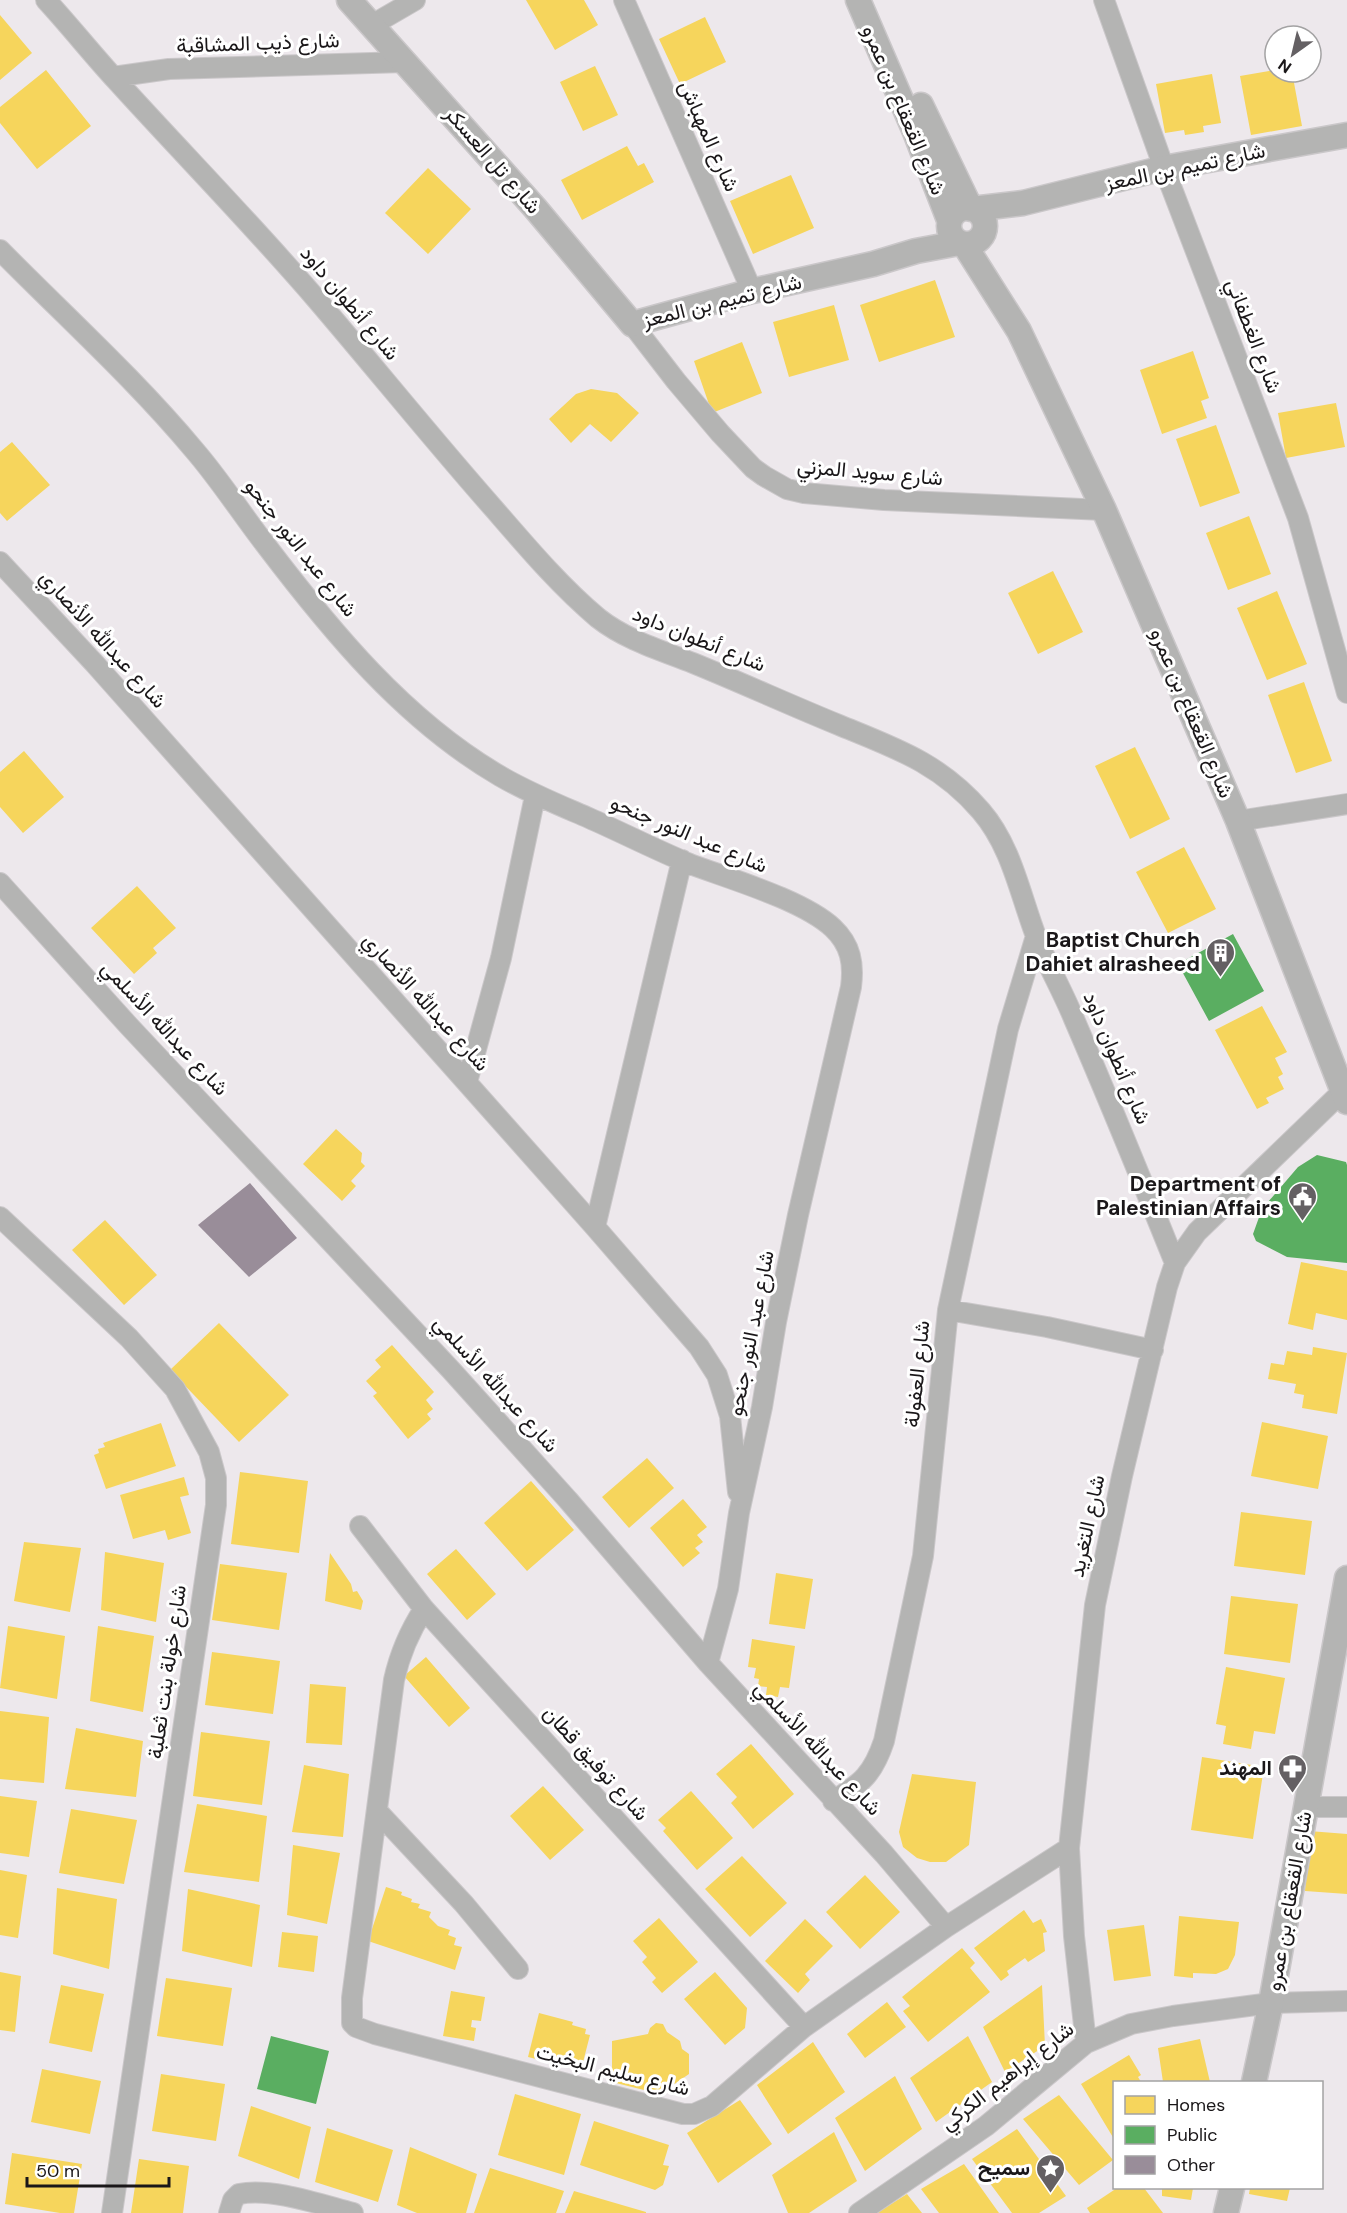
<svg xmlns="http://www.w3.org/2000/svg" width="1347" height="2213" font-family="'DM Sans',Vazirmatn,sans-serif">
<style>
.homes{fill:#f6d55c}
.public{fill:#5aae61}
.building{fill:#998d99}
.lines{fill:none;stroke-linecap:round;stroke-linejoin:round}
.minor-casing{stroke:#cac7c9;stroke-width:22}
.tertiary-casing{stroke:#cac7c9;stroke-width:27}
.minor{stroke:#b4b4b3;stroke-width:20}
.tertiary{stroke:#b4b4b3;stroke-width:24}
.labels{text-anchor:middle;stroke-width:6;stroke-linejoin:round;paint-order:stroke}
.street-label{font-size:21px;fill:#1a1719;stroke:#fff}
.poi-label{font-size:21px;font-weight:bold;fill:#1a1719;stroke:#fff;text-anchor:end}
</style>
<rect width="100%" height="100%" fill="#ede8ec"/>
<path class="homes" d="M526 0H584L598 25 555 50Z
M0 15 32 53 0 80Z
M705 17 726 62 680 84 659 39Z
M595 66 618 115 583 131 560 82Z
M46 70 91 126 37 169 0 123V107Z
M1275 70V72H1292L1302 126 1251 135 1240 76Z
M1212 74 1221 123 1203 126 1204 132 1185 135 1184 130 1165 133 1156 84Z
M627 146 638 166 644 163 654 182 582 220 561 180Z
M428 168 471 209 428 254 385 213Z
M791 175 814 228 753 254 730 201Z
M935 280 955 337 879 362 860 305Z
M834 305 849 360 789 377 773 322Z
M742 342 762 393 712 413 694 361Z
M1193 351 1209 398 1201 401 1207 418 1162 434 1140 370Z
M591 389 617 393 639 413 611 442 590 424 571 443 549 419 576 394Z
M1336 403 1345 447 1286 458 1278 413Z
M1216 425 1240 493 1200 507 1176 439Z
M12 442 50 485 7 521 0 513V452Z
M1249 516 1271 574 1228 590 1206 533Z
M1053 571 1083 632 1038 654 1008 593Z
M1277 591 1307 664 1267 680 1237 608Z
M1304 682 1332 761 1296 773 1268 695Z
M1135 747 1170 819 1130 839 1095 766Z
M24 751 64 797 23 833 0 807V772Z
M1184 847 1216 909 1168 933 1136 872Z
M137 886 176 928 153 948 157 953 134 974 91 928Z
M1262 1006 1287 1052 1275 1058 1283 1074 1278 1077 1284 1089 1266 1098 1269 1103 1257 1109 1215 1030Z
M336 1129 362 1153 361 1162 365 1166 351 1181 356 1186 342 1201 303 1164Z
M105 1220 157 1275 124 1305 72 1250Z
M1301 1262 1347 1271V1320L1316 1313 1313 1330 1288 1324Z
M219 1323 289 1395 239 1442 170 1370Z
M392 1345 434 1392 426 1400 433 1409 427 1414 431 1419 408 1439 373 1396 377 1393 366 1381 381 1367 375 1360Z
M1313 1347 1347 1353 1337 1414 1302 1408 1304 1395 1294 1393 1296 1384 1268 1379 1271 1363 1284 1365 1287 1351 1312 1355Z
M1262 1422 1328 1436 1318 1489 1251 1476Z
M161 1423 176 1466 106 1489 94 1455 99 1453 98 1449 105 1447 103 1443Z
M647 1458 674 1488 629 1528 602 1497Z
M240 1472 308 1481 299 1553 231 1544Z
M184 1477 189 1495 180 1497 191 1533 168 1540 165 1530 133 1539 120 1495Z
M531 1481 574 1530 527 1571 484 1523Z
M683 1499 707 1527 697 1535 703 1542 695 1548 700 1553 683 1567 650 1528Z
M1241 1512 1312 1521 1305 1575 1234 1566Z
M24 1542 81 1548 70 1612 14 1601Z
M456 1549 496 1594 467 1620 427 1574Z
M105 1552 164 1563 156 1622 101 1610Z
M330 1553 351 1584 353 1592 357 1591 363 1601 361 1610 325 1601Z
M220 1564 287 1573 279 1630 212 1620Z
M776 1573 813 1579 805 1629 769 1624Z
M1231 1596 1298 1604 1290 1663 1224 1654Z
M8 1626 65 1636 57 1699 0 1688Z
M98 1626 154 1636 143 1712 90 1701Z
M752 1639 795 1646 789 1688 780 1687 778 1697 766 1695 767 1687 758 1686 759 1679 754 1678 756 1668 748 1667Z
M212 1652 280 1661 273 1714 205 1705Z
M426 1657 470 1708 449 1727 404 1676Z
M1226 1667 1285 1678 1275 1734 1254 1731 1251 1749 1223 1744 1226 1726 1216 1724Z
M310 1684 346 1687 342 1745 306 1743Z
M0 1711 49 1717 44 1783 0 1779Z
M76 1728 143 1741 136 1797 65 1789Z
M201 1732 270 1741 262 1805 193 1796Z
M751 1744 794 1794 753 1829 731 1803 737 1797 716 1774Z
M1202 1757 1264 1767 1253 1839 1191 1830Z
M304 1765 349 1774 343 1837 292 1832Z
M912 1774 976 1782 969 1845 946 1862H930L917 1858 903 1847 899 1832Z
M543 1786 584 1830 550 1860 510 1816Z
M691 1791 733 1838 697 1870 663 1831 666 1828 658 1820Z
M0 1796 37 1801 29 1857 0 1853Z
M197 1804 267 1816 259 1882 184 1872Z
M71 1809 137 1820 124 1884 59 1873Z
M1309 1831 1347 1834V1894L1305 1891Z
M293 1845 340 1853 327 1924 287 1915Z
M742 1856 787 1903 750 1937 705 1889Z
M0 1870 27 1875 18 1938 0 1935Z
M865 1875 900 1912 860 1949 826 1912Z
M386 1887 402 1892 401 1895 412 1899 411 1902 420 1904 418 1908 431 1912 429 1917 438 1926 450 1930 448 1935 456 1938 454 1945 462 1947 455 1970 368 1941Z
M57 1888 117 1899 109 1969 53 1954Z
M188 1889 260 1905 252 1967 182 1951Z
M1024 1910 1033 1923 1041 1919 1047 1932 1043 1933 1045 1951 1028 1962 1025 1958 1007 1971 1009 1975 1001 1981 974 1948Z
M1179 1916 1239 1922 1235 1955 1228 1969 1216 1974 1193 1973V1978L1174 1976Z
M659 1918 698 1962 662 1993 652 1982 656 1978 642 1962 647 1957 633 1941Z
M805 1919 833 1946 805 1974 810 1980 798 1993 765 1961Z
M1144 1925 1151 1976 1114 1981 1107 1930Z
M282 1932 318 1936 314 1972 278 1967Z
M962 1948 975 1963 970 1968 990 1992 928 2042 903 2011 910 2006 902 1997Z
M0 1972 21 1976 15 2032 0 2030Z
M715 1972 747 2008 745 2028 725 2045 684 1999Z
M166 1978 232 1988 223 2046 157 2036Z
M61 1985 104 1994 92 2052 49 2043Z
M1042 1985 1045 2046 1005 2072 983 2027Z
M451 1991 485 1997 481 2021 472 2020 471 2027 476 2028 474 2041 443 2036Z
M887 2002 906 2027 865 2058 847 2034Z
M539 2013 573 2022 572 2025 586 2029 585 2034 590 2035 581 2070 528 2057Z
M656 2023 663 2024 667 2032 680 2041 682 2049 689 2054V2074L660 2094 612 2082V2041L648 2034 650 2028Z
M968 2036 992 2082 936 2122 910 2078Z
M1200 2039 1210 2082H1163L1158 2048Z
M813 2042 845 2092 788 2134 757 2085Z
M1129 2055 1141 2075 1138 2077 1141 2082H1114V2139L1081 2084Z
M42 2069 101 2081 90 2134 31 2122Z
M161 2074 225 2084 216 2141 152 2131Z
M895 2076 922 2129 865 2171 835 2118Z
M515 2094 581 2114 564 2175 498 2155Z
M1059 2095 1113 2160 1079 2185 1023 2119Z
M740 2100 772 2144 718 2183 687 2133Z
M251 2106 311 2127 299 2179 238 2156Z
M594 2121 669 2145 663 2165 669 2166 663 2185 655 2190 580 2165Z
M327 2128 393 2150 378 2202 315 2182Z
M1017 2129 1066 2196 1039 2213H1012L972 2159Z
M834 2132 857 2181 809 2213H788L772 2175Z
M410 2147 477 2174 466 2213H417L397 2205Z
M12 2153 82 2164 74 2213H60L5 2204Z
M139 2159 189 2166 183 2213H131Z
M964 2164 999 2213H939L921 2189Z
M490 2168 564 2191 556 2213H474Z
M1117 2188H1144L1163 2213H1090L1087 2208Z
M1162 2188H1193L1191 2200 1162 2196Z
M1250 2188H1290L1287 2201 1249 2194Z
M574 2191 646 2212V2213H565Z
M907 2194 922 2213H877Z"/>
<path class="public" d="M1233 934 1264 991 1209 1021 1178 964Z
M1317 1155 1346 1162 1347 1165V1263L1287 1257 1256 1241 1253 1234 1262 1209 1298 1167Z
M271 2036 329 2051 316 2104 257 2089Z"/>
<path class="building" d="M250 1183 297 1238 249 1277 198 1225Z"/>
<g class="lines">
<defs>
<path id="minor" d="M46 0C70 26 92 54 116 80 183 154 253 225 318 301 377 370 434 441 495 510 527 547 560 586 598 618 626 640 660 650 693 663 742 683 790 705 839 725 895 748 940 763 981 811 1012 847 1020 895 1037 939 1048 966 1063 992 1074 1019 1109 1100 1142 1181 1175 1263
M624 0 752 291
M1104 0 1164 168 1298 518 1347 693
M372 25 415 0
M113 77 169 69 405 62
M0 250C65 316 135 379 195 451 220 480 241 513 265 544 331 631 404 720 500 776 529 793 559 805 589 818 623 833 656 850 690 864 730 879 803 900 833 928 851 945 854 964 851 987L798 1215 776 1322 762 1407 739 1513 728 1589 708 1663
M632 324 676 381 720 433 753 468 764 476 787 489 804 493 884 500 1104 510
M0 562 95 664 595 1227 699 1347 717 1375 730 1416 738 1492
M1238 821 1347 804
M0 883 128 1025 451 1370 568 1500 708 1663 884 1854 946 1927
M467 1082 501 958 535 796
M0 1217 129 1338 175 1389 209 1452 216 1478V1505L112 2213
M595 1227 682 860
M948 1310 1047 1327 1153 1350
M360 1526 424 1609 804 2027
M424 1609C409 1632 400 1653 394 1680L352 1998V2023L356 2027 375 2034 683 2114H694L712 2106 804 2027 946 1927 1069 1848
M833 1801C862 1783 873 1774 884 1741L923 1556 948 1310 1008 1029 1036 936
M1306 1807H1347
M378 1812 464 1904 518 1969
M1086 2043 1074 1936 1069 1848 1095 1605 1122 1476 1167 1287 1175 1263 1197 1232 1342 1092
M229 2213 233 2200 239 2194C271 2187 322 2205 353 2213
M859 2213 986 2126 1086 2043 1131 2024 1173 2016 1271 2003 1347 2001"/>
<path id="tertiary" d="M349 0 535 208 632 324 752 291 873 264 916 251 959 243
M858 0 915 132 949 220
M921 105 971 209
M949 226a18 18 0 1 1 36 0a18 18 0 1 1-36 0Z
M972 209 1023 203 1164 168 1347 135
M964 244 1019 331 1104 510 1238 821 1347 1102
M1254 2082 1271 2003 1347 1578
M1226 2213 1232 2188"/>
</defs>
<use href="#minor" class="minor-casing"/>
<use href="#tertiary" class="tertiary-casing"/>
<use href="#minor" class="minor"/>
<use href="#tertiary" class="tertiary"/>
</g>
<defs>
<symbol id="building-pin" viewBox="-11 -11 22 30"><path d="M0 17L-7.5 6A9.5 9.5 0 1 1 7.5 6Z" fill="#646063" stroke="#fff"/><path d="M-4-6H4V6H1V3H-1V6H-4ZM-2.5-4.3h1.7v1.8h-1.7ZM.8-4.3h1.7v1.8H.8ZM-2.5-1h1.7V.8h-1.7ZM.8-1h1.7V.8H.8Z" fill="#fff"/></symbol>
<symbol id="civic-pin" viewBox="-11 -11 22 30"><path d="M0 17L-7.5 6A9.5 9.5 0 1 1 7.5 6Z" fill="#646063" stroke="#fff"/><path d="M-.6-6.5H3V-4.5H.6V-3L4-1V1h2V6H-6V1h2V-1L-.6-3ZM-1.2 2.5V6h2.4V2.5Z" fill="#fff"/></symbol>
<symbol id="pharmacy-pin" viewBox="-11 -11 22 30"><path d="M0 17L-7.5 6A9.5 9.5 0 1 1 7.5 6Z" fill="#646063" stroke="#fff"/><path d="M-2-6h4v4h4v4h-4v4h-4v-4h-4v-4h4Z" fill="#fff"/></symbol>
<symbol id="sight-pin" viewBox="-11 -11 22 30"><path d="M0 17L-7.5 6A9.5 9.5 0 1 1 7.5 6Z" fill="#646063" stroke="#fff"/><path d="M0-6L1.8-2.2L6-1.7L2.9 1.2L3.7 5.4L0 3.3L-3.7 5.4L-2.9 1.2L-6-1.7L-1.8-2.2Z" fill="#fff"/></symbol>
</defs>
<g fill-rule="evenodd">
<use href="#building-pin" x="1204" y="936" width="33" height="45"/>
<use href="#civic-pin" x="1286" y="1180" width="33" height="45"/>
<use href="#pharmacy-pin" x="1276" y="1752" width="33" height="45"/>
<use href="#sight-pin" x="1034" y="2152" width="33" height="45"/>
</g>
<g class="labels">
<g class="street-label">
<text transform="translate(258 43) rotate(-2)" y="7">شارع ذيب المشاقبة</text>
<text transform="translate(904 110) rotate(67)" y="7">شارع القعقاع بن عمرو</text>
<text transform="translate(709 136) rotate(66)" y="7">شارع المهباش</text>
<text transform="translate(493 160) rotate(49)" y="7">شارع تل العسكر</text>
<text transform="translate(1185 167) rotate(-12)" y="7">شارع تميم بن المعز</text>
<text transform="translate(722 301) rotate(-14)" y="7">شارع تميم بن المعز</text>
<text transform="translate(350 303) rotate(50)" y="7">شارع أنطوان داود</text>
<text transform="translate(1254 336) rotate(69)" y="7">شارع الغطفاني</text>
<text transform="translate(870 472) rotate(5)" y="7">شارع سويد المزني</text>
<text transform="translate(301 548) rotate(52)" y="7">شارع عبد النور جنحو</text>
<text transform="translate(103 639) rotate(48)" y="7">شارع عبدالله الأنصاري</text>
<text transform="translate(699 639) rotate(22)" y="7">شارع أنطوان داود</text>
<text transform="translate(1192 713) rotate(67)" y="7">شارع القعقاع بن عمرو</text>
<text transform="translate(689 834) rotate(23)" y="7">شارع عبد النور جنحو</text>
<text transform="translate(426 1002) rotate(48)" y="7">شارع عبدالله الأنصاري</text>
<text transform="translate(165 1028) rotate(47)" y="7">شارع عبدالله الأسلمي</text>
<text transform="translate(1117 1058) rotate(67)" y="7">شارع أنطوان داود</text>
<text transform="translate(751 1333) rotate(-79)" y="7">شارع عبد النور جنحو</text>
<text transform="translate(917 1374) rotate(-84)" y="7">شارع العفولة</text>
<text transform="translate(496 1384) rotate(48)" y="7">شارع عبدالله الأسلمي</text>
<text transform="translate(1087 1526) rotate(-78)" y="7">شارع التغريد</text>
<text transform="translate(167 1672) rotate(-82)" y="7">شارع خولة بنت ثعلبة</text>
<text transform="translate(818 1748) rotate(47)" y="7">شارع عبدالله الأسلمي</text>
<text transform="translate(596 1763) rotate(48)" y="7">شارع توفيق قطان</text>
<text transform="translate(1289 1901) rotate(-80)" y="7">شارع القعقاع بن عمرو</text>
<text transform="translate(613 2070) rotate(14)" y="7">شارع سليم البخيت</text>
<text transform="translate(1007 2076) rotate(-38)" y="7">شارع إبراهيم الكركي</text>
</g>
<g class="poi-label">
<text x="1200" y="947">Baptist Church<tspan x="1200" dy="24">Dahiet alrasheed</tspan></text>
<text x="1281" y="1191">Department of<tspan x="1281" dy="24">Palestinian Affairs</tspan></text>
<text x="1272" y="1775">المهند</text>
<text x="1030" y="2175">سميح</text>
</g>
</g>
<rect x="1113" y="2081" width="210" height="108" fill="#ffffff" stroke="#a3a2a3" stroke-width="1.5"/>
<rect x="1125" y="2096" width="30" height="18" fill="#f6d55c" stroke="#a3a2a3" stroke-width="1.5"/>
<text x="1167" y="2111" font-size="18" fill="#1a1719">Homes</text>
<rect x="1125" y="2126" width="30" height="18" fill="#5aae61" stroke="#a3a2a3" stroke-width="1.5"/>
<text x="1167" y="2141" font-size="18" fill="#1a1719">Public</text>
<rect x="1125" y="2156" width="30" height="18" fill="#998d99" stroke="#a3a2a3" stroke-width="1.5"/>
<text x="1167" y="2171" font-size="18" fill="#1a1719">Other</text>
<g transform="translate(1293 54) rotate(214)"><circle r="28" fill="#ffffff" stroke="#a3a2a3" stroke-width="1.5"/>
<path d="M0-4.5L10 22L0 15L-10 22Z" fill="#646063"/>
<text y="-9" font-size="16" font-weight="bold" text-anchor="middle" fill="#1a1719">N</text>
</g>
<path d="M27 2177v9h142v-9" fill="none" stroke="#1a1719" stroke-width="3"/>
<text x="36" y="2177" font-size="18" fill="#1a1719" stroke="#ffffff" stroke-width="4.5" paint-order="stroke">50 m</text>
</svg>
